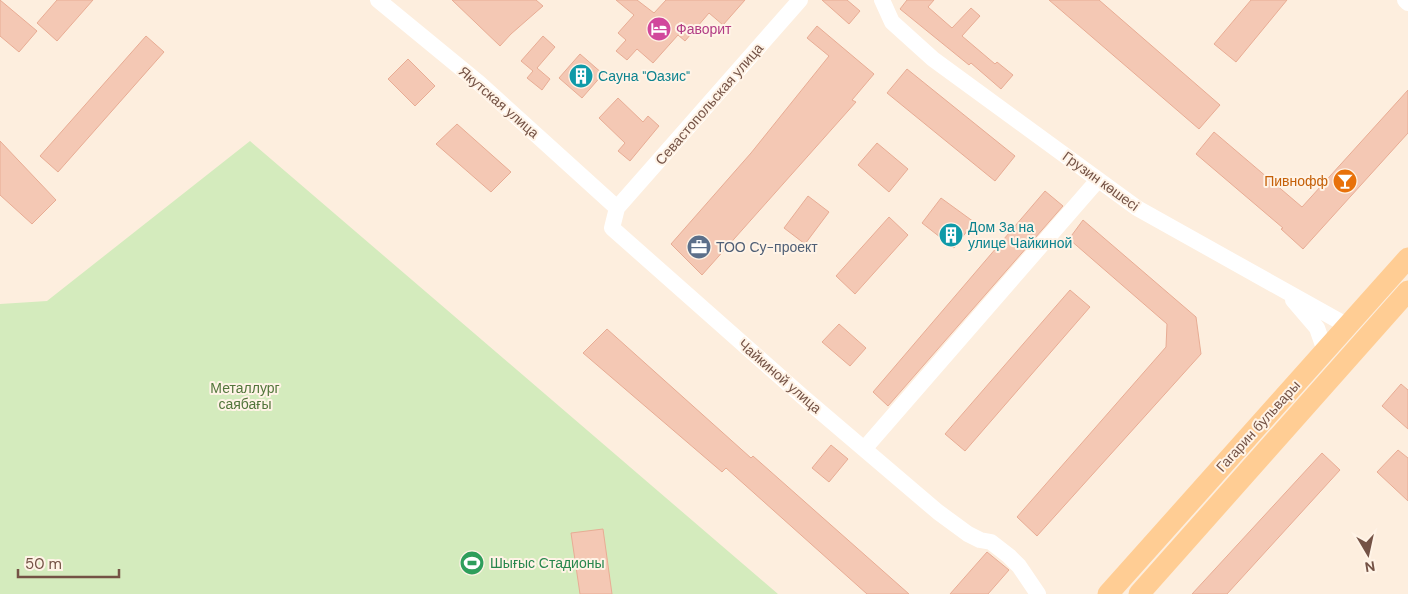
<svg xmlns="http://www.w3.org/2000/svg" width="1408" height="594" font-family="'DM Sans',sans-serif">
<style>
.green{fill:#d4ebbd}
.building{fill:#f4c8b4;stroke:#e8ac94}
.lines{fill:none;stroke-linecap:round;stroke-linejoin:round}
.minor{stroke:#fff;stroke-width:16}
.major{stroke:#ffcd94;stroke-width:21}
.labels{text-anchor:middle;stroke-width:4;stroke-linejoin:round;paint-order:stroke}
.hotel-label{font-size:14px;fill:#b23c85;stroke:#fff3e6;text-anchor:start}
.culture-label{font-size:14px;fill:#0d838f;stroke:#fff3e6;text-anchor:start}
.street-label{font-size:14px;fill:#745245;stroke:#fff3e6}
.food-label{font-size:14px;fill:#c56008;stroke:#fff3e6;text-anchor:end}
.service-label{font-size:14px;fill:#4e5e75;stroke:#fff3e6;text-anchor:start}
.park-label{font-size:14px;fill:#52753b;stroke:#fff3e6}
.leisure-label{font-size:14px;fill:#27864d;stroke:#fff3e6;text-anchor:start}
</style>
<rect width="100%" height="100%" fill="#fdeede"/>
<path class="green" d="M250 141 778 594H0V304L47 301Z"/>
<path class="building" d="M0 0 37 31 19 52 0 36Z
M57 0H93L57 41 37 23Z
M452 0H536L543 6 511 34 500 46Z
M616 0H637L654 13 666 0H745L723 25 709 13 685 41 678 35 653 63 637 49 627 60 616 51 626 40 618 33 634 15Z
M822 0H847L860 11 849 24Z
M907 0H934L928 7 952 28 971 8 980 16 962 36 995 64 997 62 1013 75 1001 89 971 63 969 65 900 9Z
M1049 0H1099L1220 105 1199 129Z
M1251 0H1287L1236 62 1214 44Z
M817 26 874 74 852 100 856 102 702 275 671 244 751 153 829 56 807 38Z
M146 36 164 52 58 172 40 156Z
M543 36 555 47 537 68 550 79 542 90 527 78 533 71 521 61Z
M580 54 603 74 582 98 559 78Z
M408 59 435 86 415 106 388 79Z
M907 69 1015 156 995 181 887 93Z
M1408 90V133L1303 249 1281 229 1283 228 1196 154 1214 132 1302 207Z
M618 98 643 122 648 116 659 126 630 161 618 151 625 143 599 118Z
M457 124 511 172 491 192 436 144Z
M0 141 56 200 32 224 0 195Z
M877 143 908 169 889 192 858 165Z
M1045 191 1063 206 888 406 873 392Z
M808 196 829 212 805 244 784 228Z
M941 198 974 222 954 248 922 223Z
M889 217 908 235 855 294 836 276Z
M1083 220 1196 317 1201 354 1037 536 1017 517 1166 347 1167 324 1069 239Z
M1070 290 1090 307 965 451 945 434Z
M839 324 866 348 850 366 822 342Z
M607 329 751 458 753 456 909 594H867L726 468 722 472 583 353Z
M1401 384 1408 390V429L1382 406Z
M831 445 848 459 829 482 812 468Z
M1398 450 1408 458V501L1377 472Z
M1322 453 1340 470 1227 594H1192Z
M603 529 612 594H580L571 533Z
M987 552 1009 570 988 594H950Z"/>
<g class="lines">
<path class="minor" d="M378 0 479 83 617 208
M800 0 617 208 612 228 803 397 938 512 968 534 980 540 991 542 1009 556 1019 566 1038 594
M882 0 892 22 933 59 1137 208 1348 326
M1405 0 1408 3
M1293 300 1317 328 1325 351
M865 448 1098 180"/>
<path class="major" d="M1108 594 1408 258
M1139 594 1408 291"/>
</g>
<defs>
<symbol id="hotel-disc" viewBox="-11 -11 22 22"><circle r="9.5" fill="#d1479c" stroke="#fff3e6"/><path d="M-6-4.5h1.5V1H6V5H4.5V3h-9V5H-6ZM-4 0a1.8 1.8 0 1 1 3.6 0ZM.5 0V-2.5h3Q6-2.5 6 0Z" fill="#fff"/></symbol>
<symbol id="building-disc" viewBox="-11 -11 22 22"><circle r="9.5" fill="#0f9aa8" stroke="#fff3e6"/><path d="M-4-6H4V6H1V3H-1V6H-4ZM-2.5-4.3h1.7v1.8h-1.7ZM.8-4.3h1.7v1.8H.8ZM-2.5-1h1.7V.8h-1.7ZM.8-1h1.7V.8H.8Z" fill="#fff"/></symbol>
<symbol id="bar-disc" viewBox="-11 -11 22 22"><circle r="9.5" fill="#e8710a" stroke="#fff3e6"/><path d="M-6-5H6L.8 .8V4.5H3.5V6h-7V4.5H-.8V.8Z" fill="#fff"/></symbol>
<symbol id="office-disc" viewBox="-11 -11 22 22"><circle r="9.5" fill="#5c6f8a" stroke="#fff3e6"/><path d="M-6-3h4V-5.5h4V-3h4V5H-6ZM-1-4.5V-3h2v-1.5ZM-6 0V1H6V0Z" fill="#fff"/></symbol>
<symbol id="stadium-disc" viewBox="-11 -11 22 22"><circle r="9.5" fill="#2e9e5b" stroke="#fff3e6"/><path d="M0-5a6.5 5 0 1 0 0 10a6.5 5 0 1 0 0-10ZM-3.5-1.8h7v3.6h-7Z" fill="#fff"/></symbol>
</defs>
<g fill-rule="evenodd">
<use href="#hotel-disc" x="645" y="15" width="28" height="28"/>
<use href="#building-disc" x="567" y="62" width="28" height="28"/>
<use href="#bar-disc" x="1331" y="167" width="28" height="28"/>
<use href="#building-disc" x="937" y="221" width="28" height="28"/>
<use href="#office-disc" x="685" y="233" width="28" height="28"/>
<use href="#stadium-disc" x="458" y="549" width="28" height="28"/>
</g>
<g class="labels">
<g class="hotel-label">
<text x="676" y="34">Фаворит</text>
</g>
<g class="culture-label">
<text x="598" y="81">Сауна "Оазис"</text>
<text x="968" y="232">Дом 3а на<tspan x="968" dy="16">улице Чайкиной</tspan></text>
</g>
<g class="street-label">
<text transform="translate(499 102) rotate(41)" y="5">Якутская улица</text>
<text transform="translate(709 104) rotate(-49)" y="5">Севастопольская улица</text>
<text transform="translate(1101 181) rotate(36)" y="5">Грузин көшесі</text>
<text transform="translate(780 376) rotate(41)" y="5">Чайкиной улица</text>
<text transform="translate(1258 426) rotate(-48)" y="5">Гагарин бульвары</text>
</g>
<g class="food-label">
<text x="1328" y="186">Пивнофф</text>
</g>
<g class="service-label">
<text x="716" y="252">ТОО Су-проект</text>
</g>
<g class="park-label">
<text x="245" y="393">Металлург<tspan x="245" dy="16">саябағы</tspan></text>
</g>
<g class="leisure-label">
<text x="490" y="568">Шығыс Стадионы</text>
</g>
</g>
<g transform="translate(1368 554) rotate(171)" stroke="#fff3e6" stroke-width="4" paint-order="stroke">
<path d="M0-4L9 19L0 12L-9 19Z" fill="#745245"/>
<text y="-8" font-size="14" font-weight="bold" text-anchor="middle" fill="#745245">N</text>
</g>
<path d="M18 569v8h101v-8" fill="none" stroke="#745245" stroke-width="2.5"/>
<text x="25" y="569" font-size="15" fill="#745245" stroke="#fff3e6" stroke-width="4" paint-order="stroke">50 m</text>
</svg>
